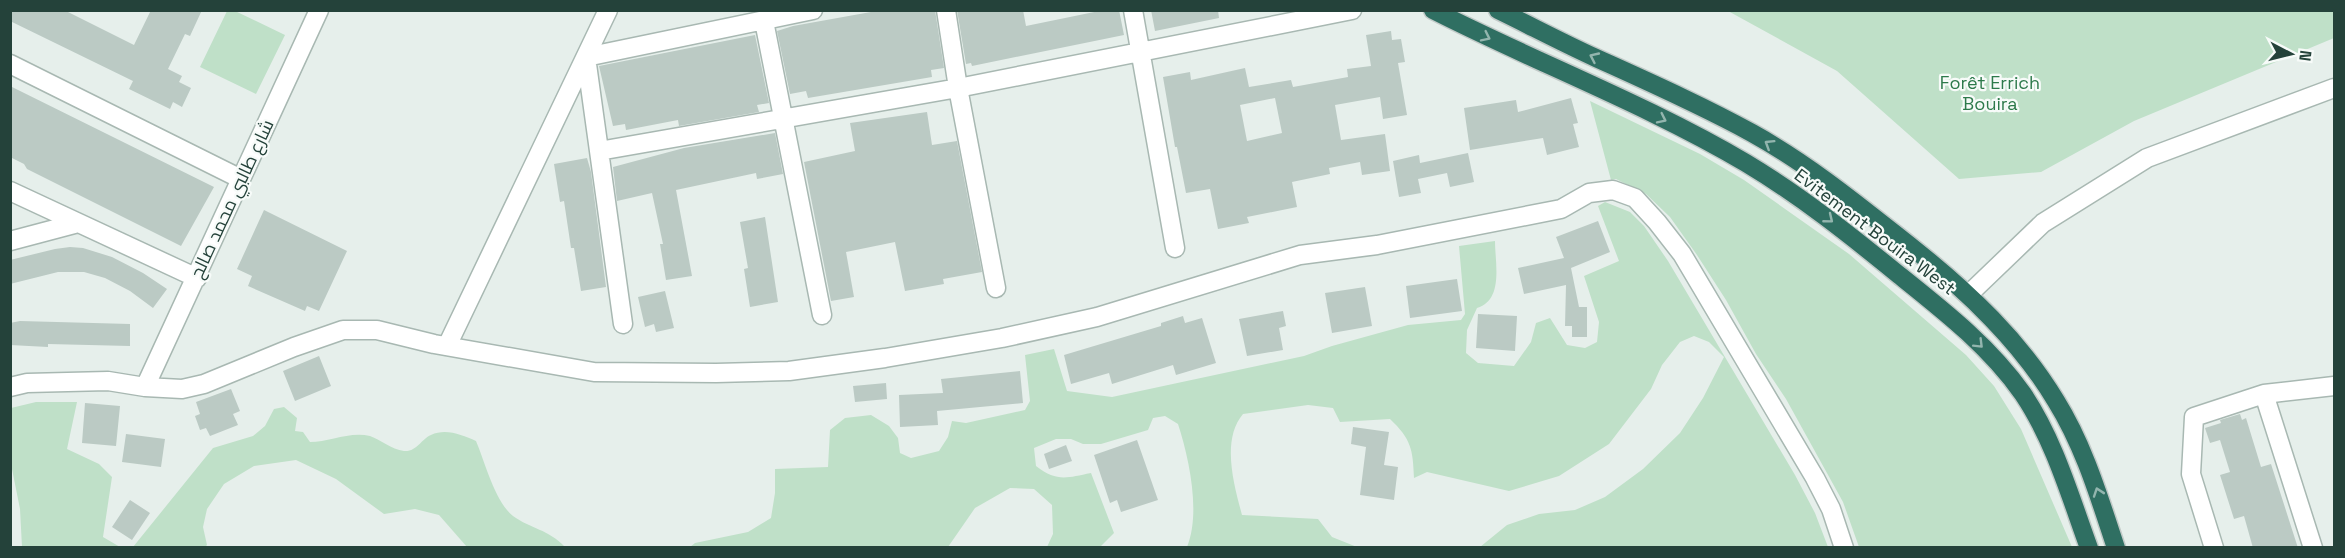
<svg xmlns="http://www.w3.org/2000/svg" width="2345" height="558" font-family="'Space Grotesk',Cairo,sans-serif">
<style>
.green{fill:#bfe0c8}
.building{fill:#bbcac4;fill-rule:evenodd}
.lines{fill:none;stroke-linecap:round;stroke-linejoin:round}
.minor-casing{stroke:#a8b8b2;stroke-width:21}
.highway-casing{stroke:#c2cac8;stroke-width:21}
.minor{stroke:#fff;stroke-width:18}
.highway{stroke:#2f6f62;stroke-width:18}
.oneway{stroke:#93b5ae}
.labels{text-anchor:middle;stroke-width:4.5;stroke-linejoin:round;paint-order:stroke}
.park-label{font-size:18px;fill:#2d7a4b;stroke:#f7fbf9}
.street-label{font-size:18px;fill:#24423a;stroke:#f7fbf9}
</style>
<rect width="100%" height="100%" fill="#e6efeb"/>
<path class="green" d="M2334 10V38L2134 121 2041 172 1959 179 1837 71 1728 11Z
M227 11H235L285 35 256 94 200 67Z
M1590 101 1700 154 1744 180 1849 254 1966 355 1994 386 2021 429 2072 547H1859L1843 502 1786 399 1756 354 1726 300 1697 255 1670 217 1646 194 1616 179 1611 180Z
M1605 202 1630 212 1644 226 1668 261 1795 475 1815 513 1828 547H1480L1507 525 1539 514 1575 510 1605 497 1643 469 1680 433 1703 398 1724 357 1709 342 1694 336 1680 342 1662 365 1651 389 1609 444 1559 476 1509 491 1427 472 1414 478C1413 449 1411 439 1390 419L1340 422 1333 408 1308 405 1243 414C1221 440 1234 485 1242 515L1318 519 1332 537 1357 547H1187C1201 513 1189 458 1178 424L1165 416 1153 418 1148 430 1101 444H1083L1071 439H1056L1034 448 1036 466C1057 482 1066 478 1091 473L1114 533 1100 547H1047L1053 534 1052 505 1034 489 1010 488 975 508 948 547H690L695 543 748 532 771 518 775 493V469L828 467 830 430 845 418 871 415 889 426 898 438 900 453 911 458 939 451 948 437 952 421 966 423 1025 410 1030 401 1025 355 1054 349 1067 391 1112 397 1304 356 1332 346 1408 325 1461 320 1465 314 1459 246 1495 241C1495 263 1504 300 1477 308L1467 330 1466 353 1478 363 1514 366 1531 342 1536 323 1550 318 1567 345 1585 348 1597 342 1599 322 1584 276 1619 261 1598 206Z
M36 402H77L67 449 99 464 112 477 103 537 120 547H22L20 509 11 464V408Z
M284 407 297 418 295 431 303 432 310 442C329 442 350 431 370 436 381 440 391 449 404 451 417 452 421 439 431 435 446 428 462 435 476 441 485 462 495 502 513 516 531 529 548 529 565 547H467L439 515 415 509 384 514 336 479 296 460 254 466 224 484 207 509 203 527 207 545 205 547H133L213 448 253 436 265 426 274 409Z"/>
<path class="building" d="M10 10H64L134 45 151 10H202L190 36 185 34 168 69 182 76 179 82 191 88 182 107 173 102 170 109 129 89 133 81 10 21Z
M882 10H935L944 68 931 70 932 77 808 98 806 91 790 94 777 31 793 26Z
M957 10H1023L1026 26 1104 10H1119L1124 35 972 66 971 63 966 64Z
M1151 10H1218L1219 18 1155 31Z
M1391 31 1392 40 1401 39 1405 62 1398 63 1407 115 1383 119 1380 97 1335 105 1341 140 1385 134 1390 171 1362 175 1360 162 1329 168 1330 174 1292 182 1297 207 1247 217 1249 223 1218 229 1210 189 1186 193 1177 147H1175L1163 77 1190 72 1191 80 1245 68 1249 87 1291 80 1293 87 1348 77 1347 69 1371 66 1366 35ZM1275 98 1282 133 1247 141 1240 105Z
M755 35 769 103 757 105 759 112 679 126 678 120 626 130 625 124 613 126 599 66Z
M10 86 214 187 181 246 27 169 24 164 10 157Z
M1571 98 1578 123 1573 124 1579 147 1547 155 1543 138 1470 150 1464 108 1516 100 1518 112Z
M927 112 932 145 957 141 982 272 943 279 944 284 905 291 895 242 846 252 854 297 831 301 804 162 855 151 850 123Z
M775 133 783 174 757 179 756 173 676 190 692 276 666 280 660 244H663L652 193 617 201 613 167 684 148Z
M1468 153 1474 182 1450 187 1447 173 1418 179 1421 193 1399 197 1393 161 1419 155 1420 163Z
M587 158 591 172 606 287 581 291 574 248H571L564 201 560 202 554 164Z
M264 210 347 251 319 311 307 306 305 311 248 286 252 276 237 269Z
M765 217 778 302 750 307 744 269 748 268 740 222Z
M1598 221 1610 252 1571 268 1579 307H1587V337H1572V326H1565L1566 285 1524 294 1518 268 1564 258 1556 237Z
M70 247 83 248 112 257 143 273 167 289 153 308 130 291 105 278 84 272H58L10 284V260L55 249Z
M1457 279 1462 311 1410 318 1406 286Z
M1365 287 1372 326 1332 333 1325 293Z
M665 291 674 328 656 332 654 324 645 327 638 297Z
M1283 311 1286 326 1279 328 1283 350 1247 356 1239 319Z
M1478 314 1517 316 1515 351 1476 348Z
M1183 316 1185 323 1202 318 1216 363 1176 375 1173 365 1112 384 1109 373 1071 384 1064 355 1161 326V323Z
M20 321 130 324V346L48 344V347L10 345V323Z
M319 356 331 386 295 401 283 371Z
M1020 371 1023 403 937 411 938 425 900 427 899 395 943 393 941 379Z
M886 383 887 399 855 402 853 386Z
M231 389 240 411 233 414 238 425 210 436 206 428 200 430 195 416 200 414 196 402Z
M85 403 120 406 116 446 82 443Z
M2240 414 2242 420 2246 418 2261 467 2271 464 2298 548H2253L2244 516 2234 519 2220 475 2230 472 2220 440 2210 443 2205 428 2221 423 2220 420Z
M1353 427 1389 432 1384 465 1398 467 1394 500 1360 495 1366 447 1351 444Z
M126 434 165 439 161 467 122 462Z
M1137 440 1158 500 1121 512 1117 500 1110 503 1094 455Z
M1066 445 1072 461 1049 469 1044 454Z
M130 500 150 513 132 540 112 527Z"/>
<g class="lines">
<defs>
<path id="minor" d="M946 10 958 88 996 288
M1133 10 1175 248
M764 21 822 315
M10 64 241 179
M599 151 958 88 1352 10
M10 191 197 278
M10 241 78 223
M1968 295 2043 223 2147 158 2334 88
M623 324 586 57 813 10
M447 346 608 10
M10 387 27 383 108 381 145 387 182 389 204 384 294 347 343 330H377L434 344 594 372 716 373 789 371 885 358 1002 338 1097 317 1300 255 1377 245 1561 209 1589 193 1613 190 1635 198 1657 222 1682 254 1815 478 1831 509 1844 548
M145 387 319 10
M2264 394 2313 548
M2214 548 2191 474 2194 417 2264 394 2334 386"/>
<path id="highway" d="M1433 10C1537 63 1646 104 1746 163 1801 196 1850 235 1899 275 1944 311 1990 347 2023 394 2054 440 2070 496 2089 548
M1498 10C1531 26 1563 43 1596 58 1649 82 1701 105 1752 133 1810 165 1862 208 1914 249 1968 292 2020 341 2056 401 2084 446 2099 497 2116 548"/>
</defs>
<use href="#minor" class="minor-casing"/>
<use href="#highway" class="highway-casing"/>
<use href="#minor" class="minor"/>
<use href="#highway" class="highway"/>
</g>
<defs><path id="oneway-chevron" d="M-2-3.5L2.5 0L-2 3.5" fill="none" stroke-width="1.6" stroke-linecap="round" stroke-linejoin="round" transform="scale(1.5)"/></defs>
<g class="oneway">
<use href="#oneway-chevron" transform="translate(1486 37) rotate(26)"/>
<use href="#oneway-chevron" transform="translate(1594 57) rotate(-155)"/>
<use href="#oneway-chevron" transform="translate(1662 119) rotate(26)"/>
<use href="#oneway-chevron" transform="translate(1769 144) rotate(-148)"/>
<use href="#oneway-chevron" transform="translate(1829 219) rotate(39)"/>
<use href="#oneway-chevron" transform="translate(1979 344) rotate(45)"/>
<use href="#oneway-chevron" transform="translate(2098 492) rotate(-109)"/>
</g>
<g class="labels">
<g class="park-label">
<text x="1990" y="89">Forêt Errich<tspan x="1990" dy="21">Bouira</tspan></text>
</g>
<g class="street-label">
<text transform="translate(232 199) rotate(-65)" y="6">شارع طالبي محمد صالح</text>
<text transform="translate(1875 232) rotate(37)" y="6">Evitement Bouira West</text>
</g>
</g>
<rect width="2345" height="558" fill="none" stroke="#24423a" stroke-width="24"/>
<g transform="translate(2291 54) rotate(97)" stroke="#f7fbf9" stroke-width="4.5" paint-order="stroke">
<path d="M0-4.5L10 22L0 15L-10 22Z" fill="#24423a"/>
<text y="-9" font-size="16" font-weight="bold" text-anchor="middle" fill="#24423a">N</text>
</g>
</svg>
